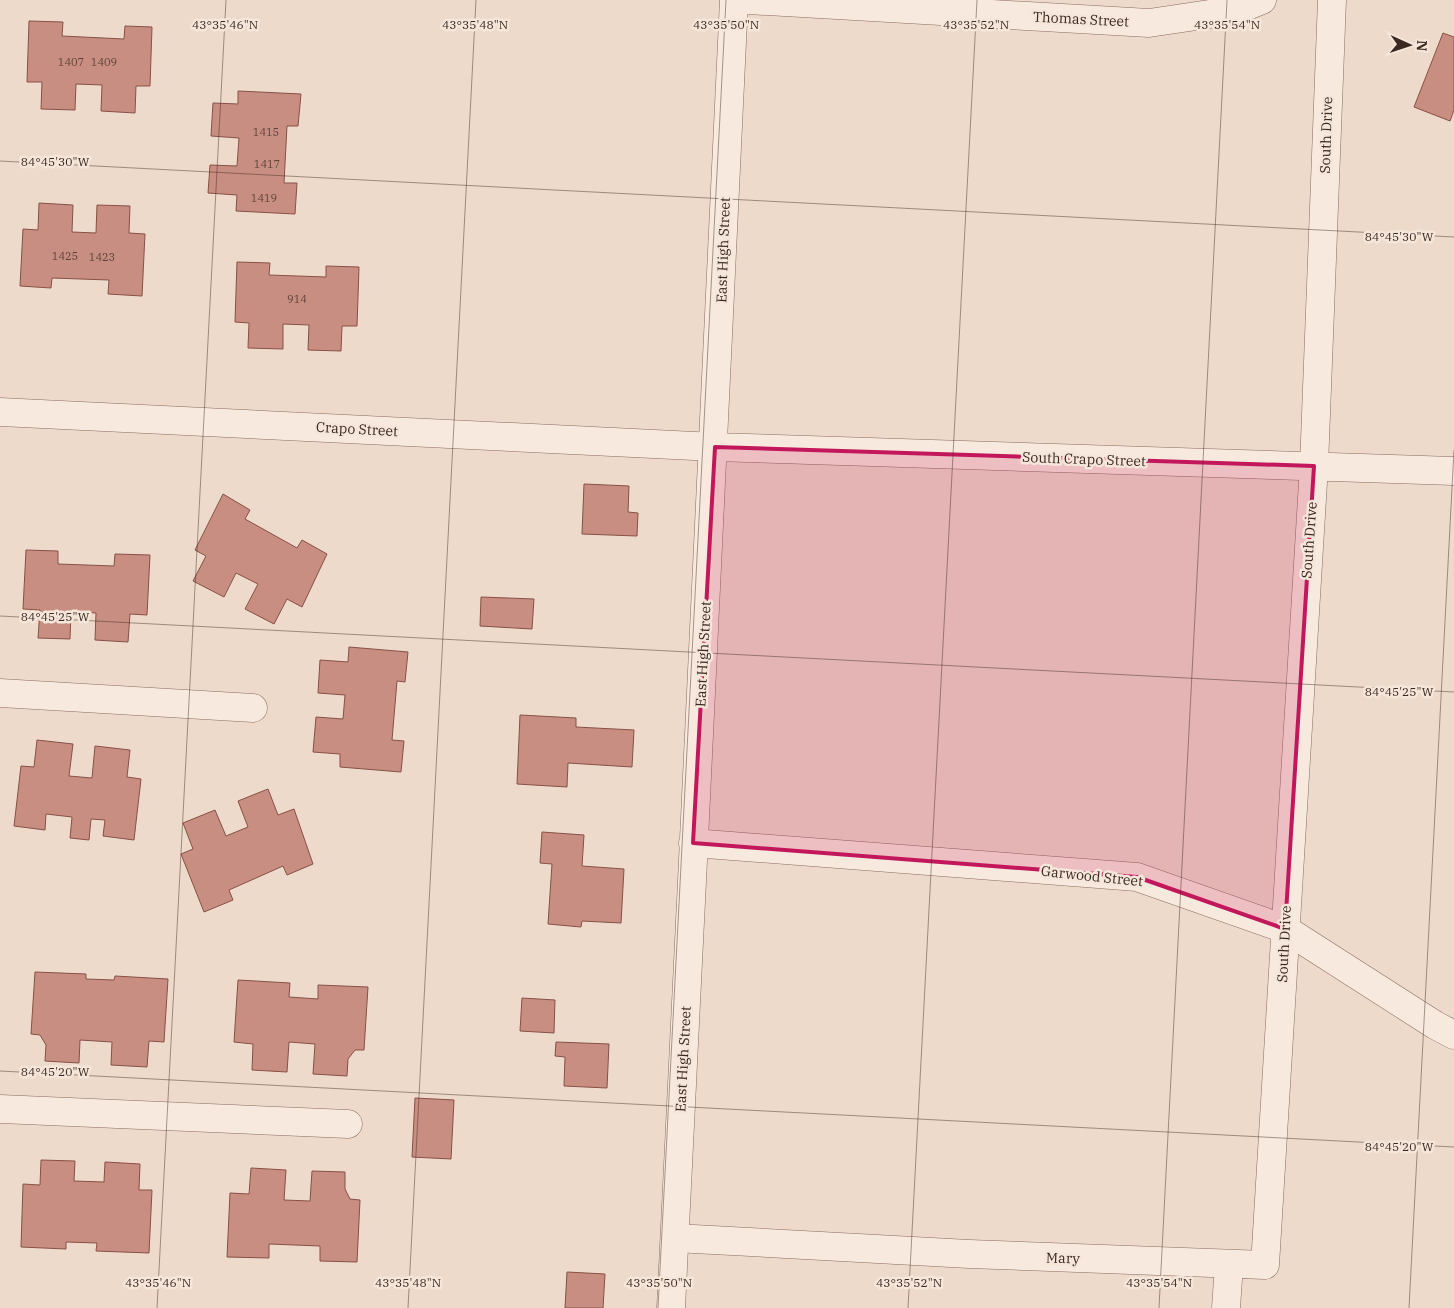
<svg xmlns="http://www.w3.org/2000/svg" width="1454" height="1308" font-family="'IBM Plex Serif',serif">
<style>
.building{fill:#c98e82;stroke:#875046}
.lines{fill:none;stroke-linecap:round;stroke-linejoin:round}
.minor-casing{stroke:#896b5f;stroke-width:29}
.minor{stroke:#f8e9de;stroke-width:28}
.marked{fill:#c2185b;fill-opacity:0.2;stroke:#c2185b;stroke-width:4;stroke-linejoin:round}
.ticks{fill:none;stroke:#3b2822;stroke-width:1;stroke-opacity:0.45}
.labels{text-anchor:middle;stroke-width:5;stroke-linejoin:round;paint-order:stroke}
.number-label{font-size:11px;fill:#5e423a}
.street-label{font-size:14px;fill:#3b2822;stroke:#f5e6da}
.ticks-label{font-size:12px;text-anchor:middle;fill:#3b2822;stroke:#f5e6da;stroke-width:5;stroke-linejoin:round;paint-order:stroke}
</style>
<rect width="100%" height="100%" fill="#eddaca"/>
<path class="building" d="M29 21 63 22 62 36 124 39 125 26 152 27 150 86H136L135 113 101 111 102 85 76 84 75 110 41 109 42 82H27Z
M1443 33 1454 37V110L1450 121 1414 107Z
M238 91 301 94 298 126H287L284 183H297L295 214 236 211 237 195 208 193 210 165 237 166 239 138 211 136 213 103 238 104Z
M39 203 73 205 72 232 96 233 97 205 130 206 129 233 145 234 142 296 108 294 109 280 52 278 51 288 20 286 23 229 38 230Z
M237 262 270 263 269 275 326 277V266L359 267 357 326H342L341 351 308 350 309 325 283 324V349L248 348 249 323 235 322Z
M584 484 629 486 628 512 638 513 637 536 582 534Z
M223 494 250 510 245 519 297 548 302 540 327 554 302 607 287 599 274 624 245 609 258 584 236 573 224 597 193 581 206 556 195 550Z
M26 550 58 551V564L114 566 115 554 150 555 147 615 130 614 128 642 95 640 96 613 71 612 70 639 38 638 40 610 23 609Z
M481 597 534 599 532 629 480 626Z
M349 647 408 652 405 682 397 681 392 740 404 741 401 772 340 767V754L313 752 316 717 343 719 345 695 318 693 320 660 348 662Z
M520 715 576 718V727L634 730 632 767 568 763 567 787 517 784Z
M37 740 73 744 69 776 92 778 95 746 130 750 127 777 141 779 134 840 103 836 105 820 91 819 89 840 70 838 72 817 46 814 45 830 14 826 21 766 34 767Z
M268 789 278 815 294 809 313 864 287 875 283 866 229 890 233 900 204 912 181 854 193 849 183 823 215 810 226 836 248 827 238 801Z
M542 832 584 835 582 866 624 869 621 923 582 921 581 927 548 924 552 864 540 863Z
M35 972 86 974V979L114 980 115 976 168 979 164 1042 149 1041 147 1067 111 1065 112 1042 80 1040 79 1063 45 1061 46 1045 40 1035 31 1034Z
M238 980 290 983 289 997 318 999V985L368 987 364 1050H355L348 1059 347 1076 313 1074 315 1044 289 1042 287 1072 252 1070 253 1044 234 1042Z
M522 998 555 1000 554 1033 520 1031Z
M556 1042 609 1044 607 1088 564 1086 565 1057 555 1056Z
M415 1098 454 1100 451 1159 412 1157Z
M41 1160 75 1161 74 1181 104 1182 105 1162 140 1164 139 1190H152L149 1253 96 1251 97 1243 66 1242V1249L21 1247 23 1184 40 1185Z
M251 1168 286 1170 284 1200 310 1201 312 1171 345 1172V1189L350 1199 360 1200 357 1262 320 1261V1246L269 1244V1258L227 1257 230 1193 249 1194Z
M567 1272 605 1274 603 1308H565Z"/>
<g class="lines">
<defs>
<path id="minor" d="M748 0 1149 23 1237 10 1262 0
M0 412 715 447 1454 471
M0 693 253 708
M693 843 1137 877 1285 929 1435 1025 1454 1035
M0 1109 348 1124
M675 1238 969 1254 1265 1265 1314 466 1332 0
M671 1308C692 872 715 436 734 0
M1226 1308 1229 1264"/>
</defs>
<use href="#minor" class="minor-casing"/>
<use href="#minor" class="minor"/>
</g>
<path class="marked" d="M715 447 1314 466 1285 929 1137 877 693 843Z"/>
<path class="ticks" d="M0 161 1454 237M0 616 1454 692M0 1071 1454 1147M157 1308 226 0M408 1308 476 0M658 1308 726 0M908 1308 977 0M1159 1308 1227 0M1409 1308 1454 450"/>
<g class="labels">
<g class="number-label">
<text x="71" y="66">1407</text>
<text x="104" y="66">1409</text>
<text x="266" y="136">1415</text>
<text x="267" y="168">1417</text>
<text x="264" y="202">1419</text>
<text x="65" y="260">1425</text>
<text x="102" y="261">1423</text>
<text x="297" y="303">914</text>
</g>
<g class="street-label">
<text transform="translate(1081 19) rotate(3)" y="5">Thomas Street</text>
<text transform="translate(1326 135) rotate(-88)" y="5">South Drive</text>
<text transform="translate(723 250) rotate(-88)" y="5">East High Street</text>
<text transform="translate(357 429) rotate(3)" y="5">Crapo Street</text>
<text transform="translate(1084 459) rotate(2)" y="5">South Crapo Street</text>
<text transform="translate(1309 540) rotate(-86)" y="5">South Drive</text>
<text transform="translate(703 654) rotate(-87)" y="5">East High Street</text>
<text transform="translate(1092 876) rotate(6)" y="5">Garwood Street</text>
<text transform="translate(1284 944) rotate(-87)" y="5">South Drive</text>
<text transform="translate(683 1059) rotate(-87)" y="5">East High Street</text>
<text transform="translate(1063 1258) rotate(2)" y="5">Mary</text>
</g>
</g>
<g class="ticks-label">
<text x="225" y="29">43°35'46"N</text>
<text x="475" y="29">43°35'48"N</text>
<text x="726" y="29">43°35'50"N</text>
<text x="976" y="29">43°35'52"N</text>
<text x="1227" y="29">43°35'54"N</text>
<text x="55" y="166">84°45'30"W</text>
<text x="1399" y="241">84°45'30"W</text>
<text x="55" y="621">84°45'25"W</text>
<text x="1399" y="696">84°45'25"W</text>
<text x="55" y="1076">84°45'20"W</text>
<text x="1399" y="1151">84°45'20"W</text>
<text x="158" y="1287">43°35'46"N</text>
<text x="408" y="1287">43°35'48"N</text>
<text x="659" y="1287">43°35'50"N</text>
<text x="909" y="1287">43°35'52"N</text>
<text x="1159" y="1287">43°35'54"N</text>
</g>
<g transform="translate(1409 45) rotate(93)" stroke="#f5e6da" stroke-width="4" paint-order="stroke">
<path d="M0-4L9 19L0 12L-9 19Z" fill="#3b2822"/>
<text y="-8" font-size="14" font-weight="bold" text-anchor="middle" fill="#3b2822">N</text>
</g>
</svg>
